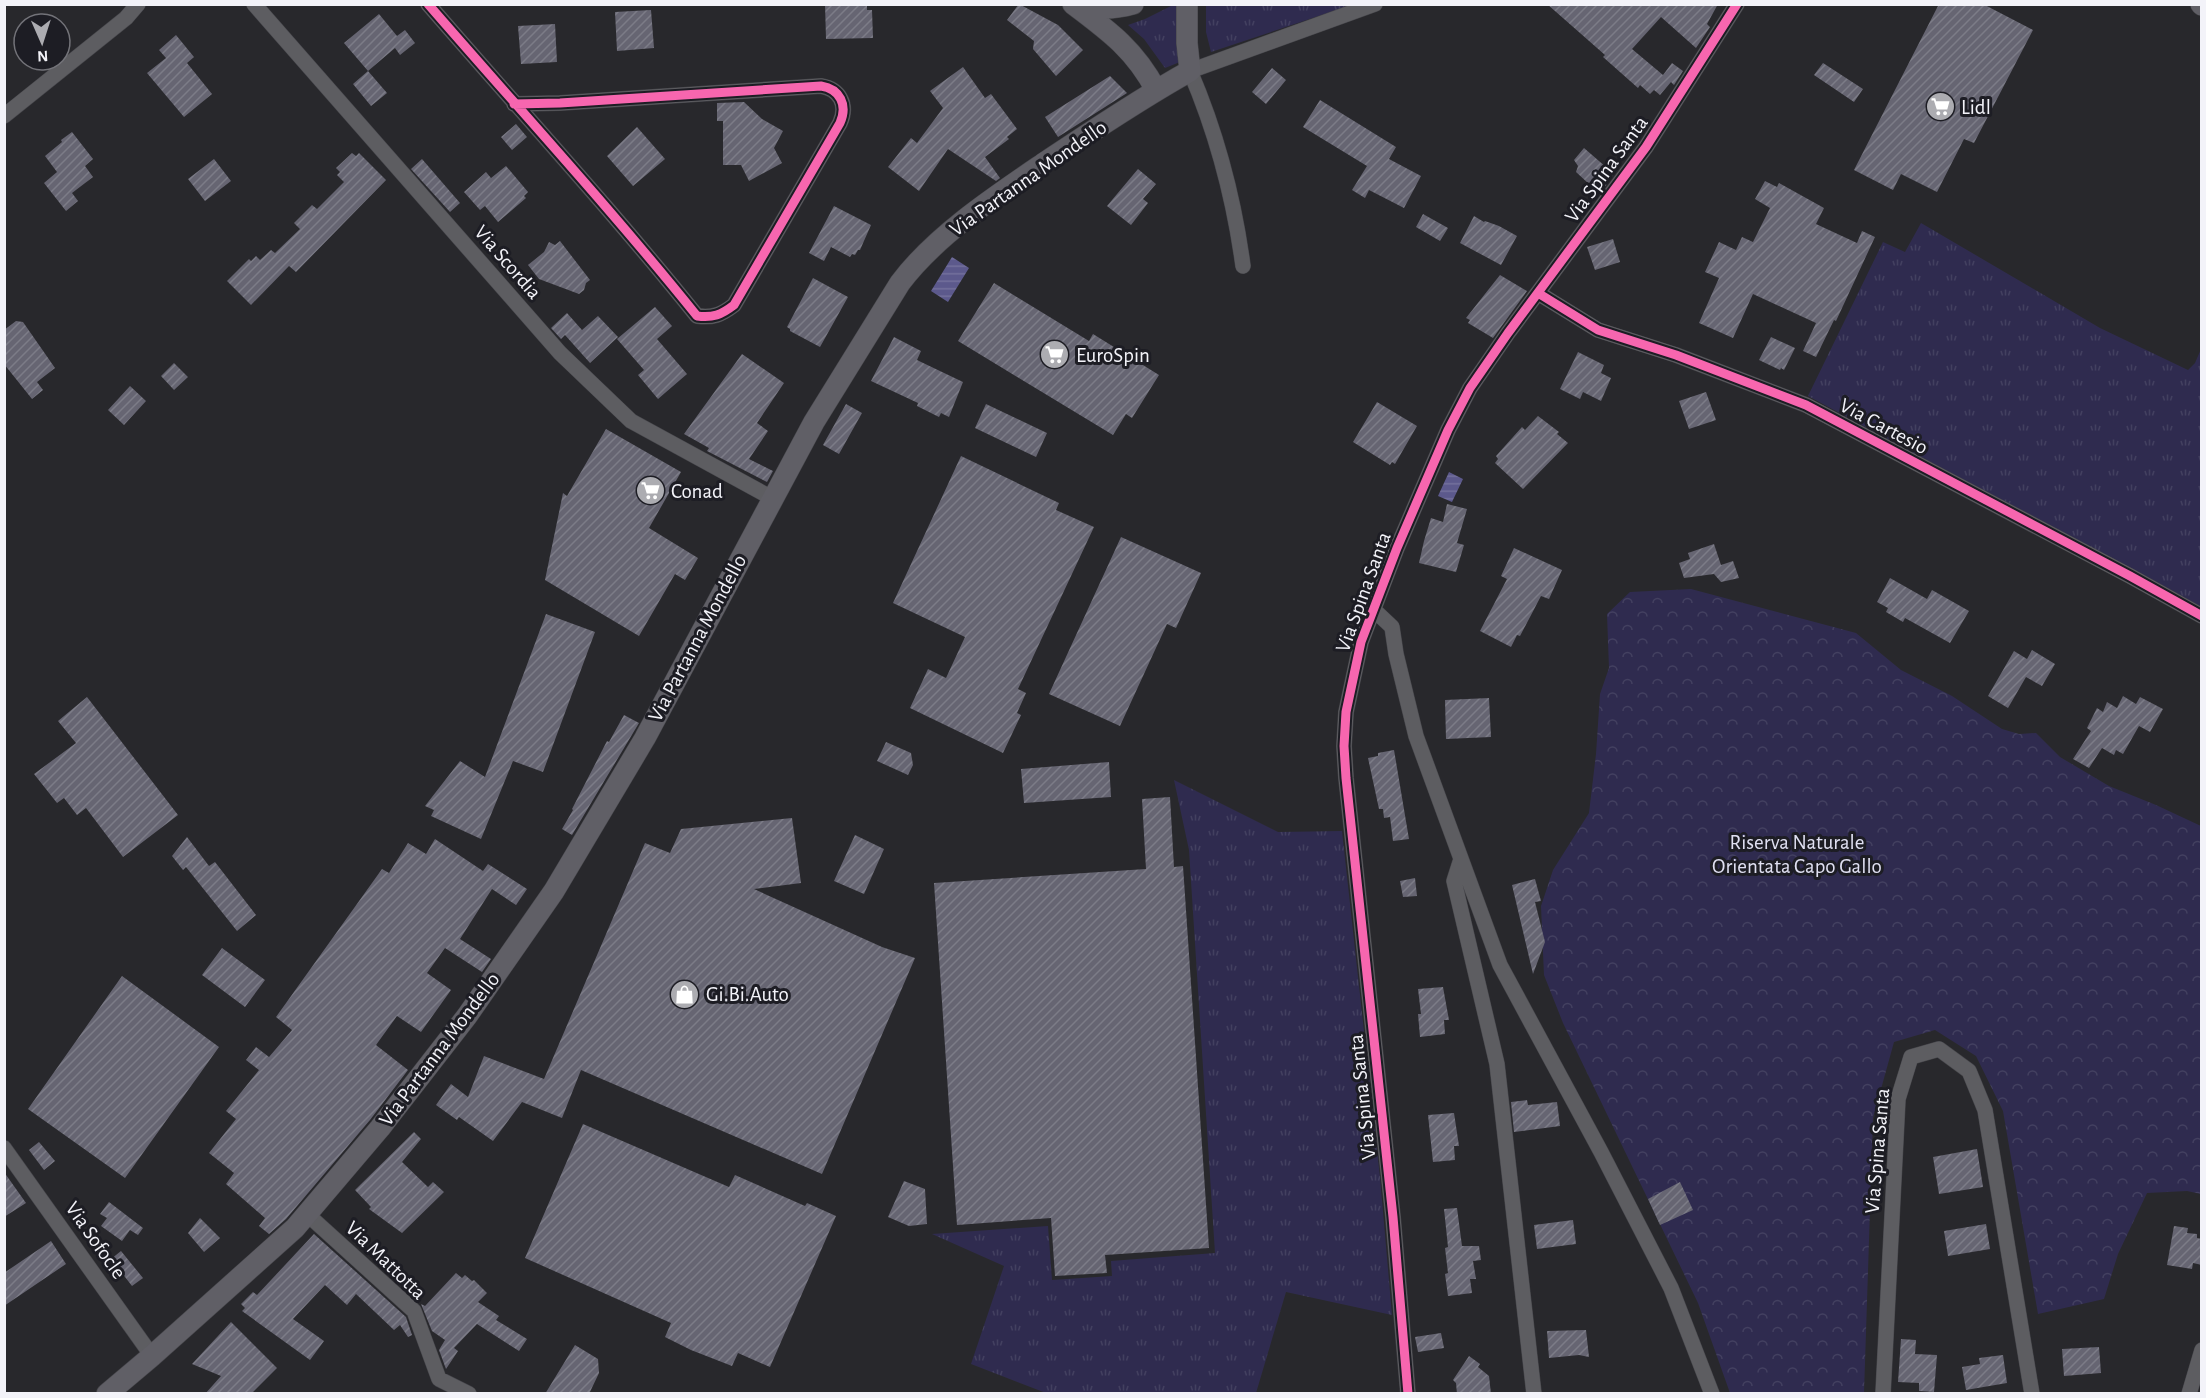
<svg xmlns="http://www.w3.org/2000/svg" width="2206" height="1398" font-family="'Alegreya Sans',sans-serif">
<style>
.grass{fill:url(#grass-tufts)}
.park{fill:url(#park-crowns)}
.water{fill:url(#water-rules)}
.building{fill:url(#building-hatch)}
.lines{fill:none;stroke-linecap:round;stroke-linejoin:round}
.street-casing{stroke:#46464b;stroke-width:16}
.secondary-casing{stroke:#46464b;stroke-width:22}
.street{stroke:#5d5d61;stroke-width:15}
.secondary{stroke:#605f66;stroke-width:21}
.cycleway-casing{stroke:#1d1d24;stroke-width:13}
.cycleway{stroke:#f766af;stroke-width:9}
.labels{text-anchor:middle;stroke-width:6;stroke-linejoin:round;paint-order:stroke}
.poi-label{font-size:21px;fill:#f3f3f9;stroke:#1d1d24;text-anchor:start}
.street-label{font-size:21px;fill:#f3f3f9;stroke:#1d1d24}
.park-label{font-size:21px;fill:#e0e0f2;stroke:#1d1d24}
</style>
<defs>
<pattern id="grass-tufts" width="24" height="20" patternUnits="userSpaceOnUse" patternTransform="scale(1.5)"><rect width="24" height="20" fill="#2f2b4f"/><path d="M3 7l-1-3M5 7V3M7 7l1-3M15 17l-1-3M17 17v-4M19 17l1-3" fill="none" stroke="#434060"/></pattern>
<pattern id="park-crowns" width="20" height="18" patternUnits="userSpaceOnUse" patternTransform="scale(1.5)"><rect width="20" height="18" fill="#2f2b4f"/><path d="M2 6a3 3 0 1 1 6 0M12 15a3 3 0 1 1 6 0" fill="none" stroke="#434060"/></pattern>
<pattern id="water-rules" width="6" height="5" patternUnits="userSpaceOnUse" patternTransform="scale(1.5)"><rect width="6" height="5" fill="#5c598c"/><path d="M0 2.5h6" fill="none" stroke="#74719d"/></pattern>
<pattern id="building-hatch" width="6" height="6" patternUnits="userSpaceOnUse" patternTransform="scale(1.5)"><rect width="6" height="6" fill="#666572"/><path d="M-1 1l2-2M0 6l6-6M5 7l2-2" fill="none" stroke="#7c7c87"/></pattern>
</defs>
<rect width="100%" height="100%" fill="#28282c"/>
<path class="grass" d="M1206 4 1352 5 1211 52 1206 32Z
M1173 5H1177L1176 20 1180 62 1165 68 1144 39 1128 25 1145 19Z
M1921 223 2100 328 2188 370 2195 363 2201 349V608L1808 396 1883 242 1905 252Z
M1174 780 1278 832 1342 831 1380 1177 1392 1315 1286 1292 1256 1393H1046L971 1364 1004 1266 932 1234 1048 1226 1052 1280 1112 1276 1111 1261 1215 1253 1189 850Z"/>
<path class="park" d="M1691 589 1856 633 1901 670 1952 696 2002 729 2019 734 2036 733 2060 757 2109 786 2156 805 2201 826V1194L2187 1191 2147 1193 2118 1254 2104 1299 2038 1314 2003 1111 1976 1056 1935 1030 1894 1042 1873 1118 1864 1393H1730L1698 1303 1563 1023 1544 975 1541 906 1553 870 1589 813 1596 754 1600 694 1609 668 1607 614 1630 592Z"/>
<path class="water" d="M952 257 969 268 948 302 931 291Z
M1449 472 1463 479 1452 502 1438 496Z"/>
<path class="building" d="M825 4H867V10H872L873 38 826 39Z
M1019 4 1058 25 1083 50 1056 76 1033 49 1034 41 1007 20Z
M1547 4H1718L1707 24 1710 27 1696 48 1661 17 1632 49 1663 75 1672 63 1683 71 1674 85 1671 82 1660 95 1654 90 1650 94 1640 85 1638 88 1603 57 1605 55Z
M1939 4H1983L2033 30 1974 143 1964 139 1937 192 1901 174 1893 190 1854 170Z
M651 10 654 48 617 51 615 12Z
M379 14 397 36 405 30 415 43 400 55 395 48 368 71 344 43Z
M555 24 557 62 521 64 518 26Z
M176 35 194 57 187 63 212 94 184 117 147 73 166 58 159 50Z
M1823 63 1863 89 1854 102 1814 75Z
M963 67 985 98 991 94 1017 129 1007 137 1009 139 985 157 1000 178 996 181 948 149 919 191 888 167 911 138 917 143 943 108 930 91Z
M1272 68 1286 80 1266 104 1252 92Z
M368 71 387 93 371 106 353 84Z
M1110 76 1127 93 1058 137 1045 117Z
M1320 100 1396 147 1389 159 1421 176 1404 208 1369 190 1365 198 1352 190 1367 166 1303 127Z
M744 102 762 119 783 131 774 148 782 163 749 181 741 165H723V121H717V103Z
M516 124 527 137 512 150 501 137Z
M637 127 665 159 633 186 607 156Z
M72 132 93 159 85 166 93 177 72 193 78 201 66 211 44 183 57 172 45 156 62 142 61 140Z
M1584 148 1614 174 1603 189 1593 182 1589 184 1576 172 1578 166 1574 160Z
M352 153 356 156 359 153 386 180 296 272 289 266 251 305 227 281 249 259 251 261 256 256 260 260 271 250 275 253 300 229 294 223 312 205 317 209 344 182 337 175 340 172 336 168Z
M214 159 231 181 205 201 188 179Z
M422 159 460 203 450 212 411 169Z
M506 166 528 192 524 196 526 198 498 222 485 206 480 210 464 192 486 172 491 178Z
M1138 169 1156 184 1143 199 1148 203 1131 225 1107 206Z
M1765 181 1777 187 1779 183 1824 208 1816 224 1857 243 1862 231 1875 237 1836 321 1834 320 1816 357 1803 351 1816 323 1753 294 1733 338 1699 323 1719 278 1705 272 1719 242 1736 250 1742 237 1753 242 1770 208 1755 199Z
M834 206 871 225 860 250H858L855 255 852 254 850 257 831 247 824 261 809 253Z
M1423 214 1448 228 1440 241 1416 227Z
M1474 216 1484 222 1485 221 1499 226 1517 236 1501 265 1460 243Z
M1613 239 1620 262 1595 270 1587 247Z
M560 241 590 280 586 283 584 290 579 294 539 279 528 265 544 252 549 242 555 245Z
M1500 275 1527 291 1493 338 1468 323 1470 320 1466 318Z
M813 278 848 297 820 347 790 331V329L787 327Z
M994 283 1089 341 1093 334 1159 375 1132 418 1126 414 1113 435 958 341Z
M655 307 672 326 657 339 687 374 658 399 638 375 644 370 617 339Z
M567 313 582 330 598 316 618 337 590 363 565 335 561 339 551 328Z
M16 321 23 322 55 368 37 382 43 390 32 399 4 364V330Z
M894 337 921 351 917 360 919 361 963 382 949 417 941 413 939 417 917 406 918 403 871 381Z
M1771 337 1795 348 1784 370 1781 368 1780 370 1759 360Z
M1578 352 1604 365 1601 373 1611 378 1601 401 1583 392 1580 399 1560 389Z
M742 354 784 383 757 423 768 431 749 459 773 471 767 482 707 451 709 448 684 434Z
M174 363 188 377 174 390 161 376Z
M130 386 146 401 124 425 108 410Z
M1706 392 1716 420 1689 429 1679 401Z
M1377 402 1417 426 1395 464 1392 462 1390 465 1353 442Z
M846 404 862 413 839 454 823 445Z
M986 404 1047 433 1036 457 975 428Z
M1538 416 1559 432 1557 434 1568 443 1523 489 1495 463 1498 459 1496 456 1522 427 1525 430Z
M606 429 681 472 649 528 698 558 685 580 675 574 639 636 545 580 563 493 567 496Z
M961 456 1059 503 1056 510 1094 527 1018 689 1026 693 1017 713 1021 715 1003 753 910 708 928 669 946 678 965 637 893 603Z
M1447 504 1467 509 1457 543 1464 545 1456 572 1419 563 1424 541 1431 518 1443 522Z
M1121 537 1201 573 1176 628 1167 624 1120 726 1049 694Z
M1714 544 1721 565 1733 561 1739 578 1721 582 1714 574 1684 578 1679 563 1690 559 1688 553Z
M1514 548 1562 570 1549 599 1541 596 1520 636 1517 635 1511 647 1480 631 1507 579 1501 576Z
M1890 578 1927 599 1932 590 1969 611 1950 643 1905 618 1903 622 1886 612 1888 608 1877 602Z
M546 614 595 632 543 772 513 761 481 839 431 816 434 810 425 806 460 761 485 777Z
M2032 650 2055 664 2042 686 2026 677 2008 708 1988 696 2014 651 2027 659Z
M2123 696 2136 704 2140 697 2163 709 2150 732 2139 726 2123 754 2116 750 2114 755 2102 748 2089 768 2073 759 2091 731 2087 728 2097 708 2103 712 2107 702 2117 708Z
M87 697 178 815 123 857 86 808 77 815 64 798 57 803 34 774 76 743 58 721Z
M1489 698 1491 737 1446 739 1445 700Z
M624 715 639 723 572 835 562 829 573 810 572 809 607 741 609 742Z
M886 742 911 753 913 765 908 775 877 761Z
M1394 750 1409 839 1393 841 1390 817 1384 818 1383 809H1379L1368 758 1378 756V753Z
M1109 762 1111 797 1024 803 1021 769Z
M1170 797 1174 867 1183 866 1209 1248 1105 1255 1107 1273 1055 1276 1051 1218 957 1225 934 883 1146 869 1142 799Z
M792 818 801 883 754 889 882 947 915 958 822 1174 581 1070 562 1118 522 1102 493 1141 459 1117 457 1120 436 1105 451 1084 468 1097 484 1056 544 1079 645 843 670 853 681 829Z
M855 835 884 849 864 894 834 881Z
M187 837 209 866 215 862 256 915 237 931 186 867 183 870 172 856Z
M435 839 483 871 488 864 527 889 516 905 492 889 460 939 491 959 482 972 445 948 427 973 451 990 421 1032 397 1016 376 1045 408 1070 370 1120 286 1219 269 1234 259 1226 265 1218 226 1184 234 1173 209 1153 236 1119 226 1111 259 1070 246 1060 256 1047 269 1057 292 1030 276 1017 382 869 389 873 408 843 426 854Z
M1415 878 1417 896 1403 897 1400 881Z
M1535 879 1541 901 1535 902 1545 942 1533 974 1512 885Z
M222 948 265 980 245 1007 202 975Z
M122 976 219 1047 125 1178 28 1109Z
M1443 987 1449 1020H1444L1445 1034 1420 1037 1418 1014H1421L1418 989Z
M1527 1100 1528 1105 1557 1102 1560 1126 1514 1132 1511 1102Z
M1454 1113 1459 1146H1454L1455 1160 1433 1162 1428 1115Z
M583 1124 729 1187 735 1175 805 1206 807 1203 836 1216 770 1367 738 1353 732 1366 691 1350 665 1337 671 1323 525 1258Z
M414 1132 421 1139 402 1162 428 1187 433 1182 444 1192 402 1233 369 1209 371 1207 355 1190Z
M39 1142 55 1161 44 1170 29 1150Z
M1977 1149 1983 1187 1939 1194 1933 1157Z
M4 1172 26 1203 4 1217Z
M904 1181 925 1189 927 1224 909 1226 888 1217Z
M1680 1182 1693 1210 1660 1225 1648 1199Z
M109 1202 143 1228 138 1235 130 1230 122 1241 101 1226 107 1218 100 1214Z
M1457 1208 1462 1246H1479L1481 1260 1473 1261 1476 1279H1470L1472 1293 1448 1296 1445 1274 1448 1273 1445 1248 1448 1247 1444 1209Z
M200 1218 220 1238 204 1252 188 1233Z
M1573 1220 1576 1244 1537 1249 1534 1225Z
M1986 1224 1990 1249 1948 1256 1944 1231Z
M2174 1226 2188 1228 2187 1233 2197 1234V1238L2202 1239V1265L2193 1263 2192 1269 2167 1265Z
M314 1234 406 1317 412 1335 408 1337 400 1325 394 1330 356 1294 347 1305 325 1285 293 1319 324 1341 310 1360 242 1311 245 1308 241 1304 253 1292 257 1295Z
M51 1241 66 1264 4 1306V1273Z
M121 1251 143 1278 132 1286 111 1259Z
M456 1273 462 1278 465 1275 472 1281 474 1280 487 1293 478 1302 499 1316 496 1320 527 1339 519 1351 477 1324 454 1348 458 1351 446 1369 439 1350 445 1340 432 1331 421 1304 425 1306Z
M231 1322 277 1368 251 1394H205L221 1376 192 1364Z
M1586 1330 1589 1357 1579 1355 1549 1358 1547 1331Z
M1441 1333 1444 1348 1418 1352 1415 1337Z
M1901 1339 1916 1340 1915 1354 1937 1355 1934 1392 1919 1391V1383L1898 1382Z
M575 1345 598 1359 599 1373 589 1394H545Z
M2099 1347 2101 1373 2064 1376 2062 1349Z
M2003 1355 2007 1383 1966 1390 1962 1367 1980 1364 1979 1358Z
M1469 1356 1480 1364 1478 1367 1489 1376 1491 1394H1457L1456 1383 1453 1380Z"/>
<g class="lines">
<defs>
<path id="street" d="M254 4 560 353 631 421 772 498
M428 4C518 108 611 209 697 316 713 318 721 315 734 305L840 123C848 105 840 89 821 86L560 103 514 104
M4 116 126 18 138 4
M1243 266C1234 199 1217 134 1190 71L1375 4
M1538 293 1598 330 1676 355 1806 405 2130 576 2202 616
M1373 609 1392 627 1396 654 1416 736 1500 965 1601 1152 1671 1288 1712 1394
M1461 859 1454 881 1497 1064 1534 1394
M4 1148 152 1356
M307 1214 414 1311 439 1379 469 1394
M1408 1394 1393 1217 1346 778 1344 746 1346 712 1361 642 1397 548 1448 430 1470 388 1508 333 1646 147 1737 4
M1883 1394 1898 1099 1911 1057 1939 1049 1969 1071 1985 1110 2032 1394
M2189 1394 2202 1350"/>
<path id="secondary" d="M1073 4C1109 31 1135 50 1156 90
M1081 4C1098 10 1115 9 1133 4
M2201 4 2202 5
M107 1394 152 1356 295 1228 380 1128 467 1016 554 891 645 738 814 422 900 283C936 235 997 195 1047 161 1094 130 1141 98 1190 71L1187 43V4"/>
</defs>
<use href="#street" class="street-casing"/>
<use href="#secondary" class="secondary-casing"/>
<use href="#street" class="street"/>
<use href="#secondary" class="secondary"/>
<defs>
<path id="cycleway" d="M428 4C518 108 611 209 697 316 713 318 721 315 734 305L840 123C848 105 840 89 821 86L560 103 514 104
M1538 293 1598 330 1676 355 1806 405 2130 576 2202 616
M1408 1394 1393 1217 1346 778 1344 746 1346 712 1361 642 1397 548 1448 430 1470 388 1508 333 1646 147 1737 4"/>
</defs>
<use href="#cycleway" class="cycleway-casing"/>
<use href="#cycleway" class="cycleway"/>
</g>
<defs>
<symbol id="supermarket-disc" viewBox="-11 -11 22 22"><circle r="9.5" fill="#acacb1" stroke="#1d1d24"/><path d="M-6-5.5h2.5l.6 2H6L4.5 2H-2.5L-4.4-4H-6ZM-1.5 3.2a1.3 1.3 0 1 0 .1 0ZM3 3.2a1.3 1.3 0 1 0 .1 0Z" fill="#fff"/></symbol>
<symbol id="shop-disc" viewBox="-11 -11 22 22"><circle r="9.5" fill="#acacb1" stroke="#1d1d24"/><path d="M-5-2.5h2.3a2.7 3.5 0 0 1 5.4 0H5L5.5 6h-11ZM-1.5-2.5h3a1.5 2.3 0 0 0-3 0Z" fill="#fff"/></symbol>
</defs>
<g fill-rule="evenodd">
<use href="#supermarket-disc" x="1924" y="90" width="33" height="33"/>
<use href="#supermarket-disc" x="1038" y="338" width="33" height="33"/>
<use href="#supermarket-disc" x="634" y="474" width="33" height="33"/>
<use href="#shop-disc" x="668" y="978" width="33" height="33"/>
</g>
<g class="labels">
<g class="poi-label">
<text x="1961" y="114">Lidl</text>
<text x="1076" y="362">EuroSpin</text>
<text x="671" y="498">Conad</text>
<text x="706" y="1001">Gi.Bi.Auto</text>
</g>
<g class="street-label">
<text transform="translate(1606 169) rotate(-54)" y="7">Via Spina Santa</text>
<text transform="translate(1028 178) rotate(-35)" y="7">Via Partanna Mondello</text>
<text transform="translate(508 262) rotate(49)" y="7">Via Scordia</text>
<text transform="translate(1884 426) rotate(28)" y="7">Via Cartesio</text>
<text transform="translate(1363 592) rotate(-70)" y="7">Via Spina Santa</text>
<text transform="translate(697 638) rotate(-62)" y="7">Via Partanna Mondello</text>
<text transform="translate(439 1049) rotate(-53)" y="7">Via Partanna Mondello</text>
<text transform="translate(1362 1097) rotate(-96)" y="7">Via Spina Santa</text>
<text transform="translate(1877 1151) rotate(-85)" y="7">Via Spina Santa</text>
<text transform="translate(96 1240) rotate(55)" y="7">Via Sofocle</text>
<text transform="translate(386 1260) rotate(44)" y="7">Via Mattotta</text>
</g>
<g class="park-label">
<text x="1797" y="849">Riserva Naturale<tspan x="1797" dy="24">Orientata Capo Gallo</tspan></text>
</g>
</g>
<rect width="2206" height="1398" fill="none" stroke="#f3f3f9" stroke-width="12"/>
<g transform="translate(42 42) rotate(177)"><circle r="28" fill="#1d1d24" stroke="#737379" stroke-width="1.5"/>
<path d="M0-4.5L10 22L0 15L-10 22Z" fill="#acacb1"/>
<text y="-9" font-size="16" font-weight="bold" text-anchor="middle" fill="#f3f3f9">N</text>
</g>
</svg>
